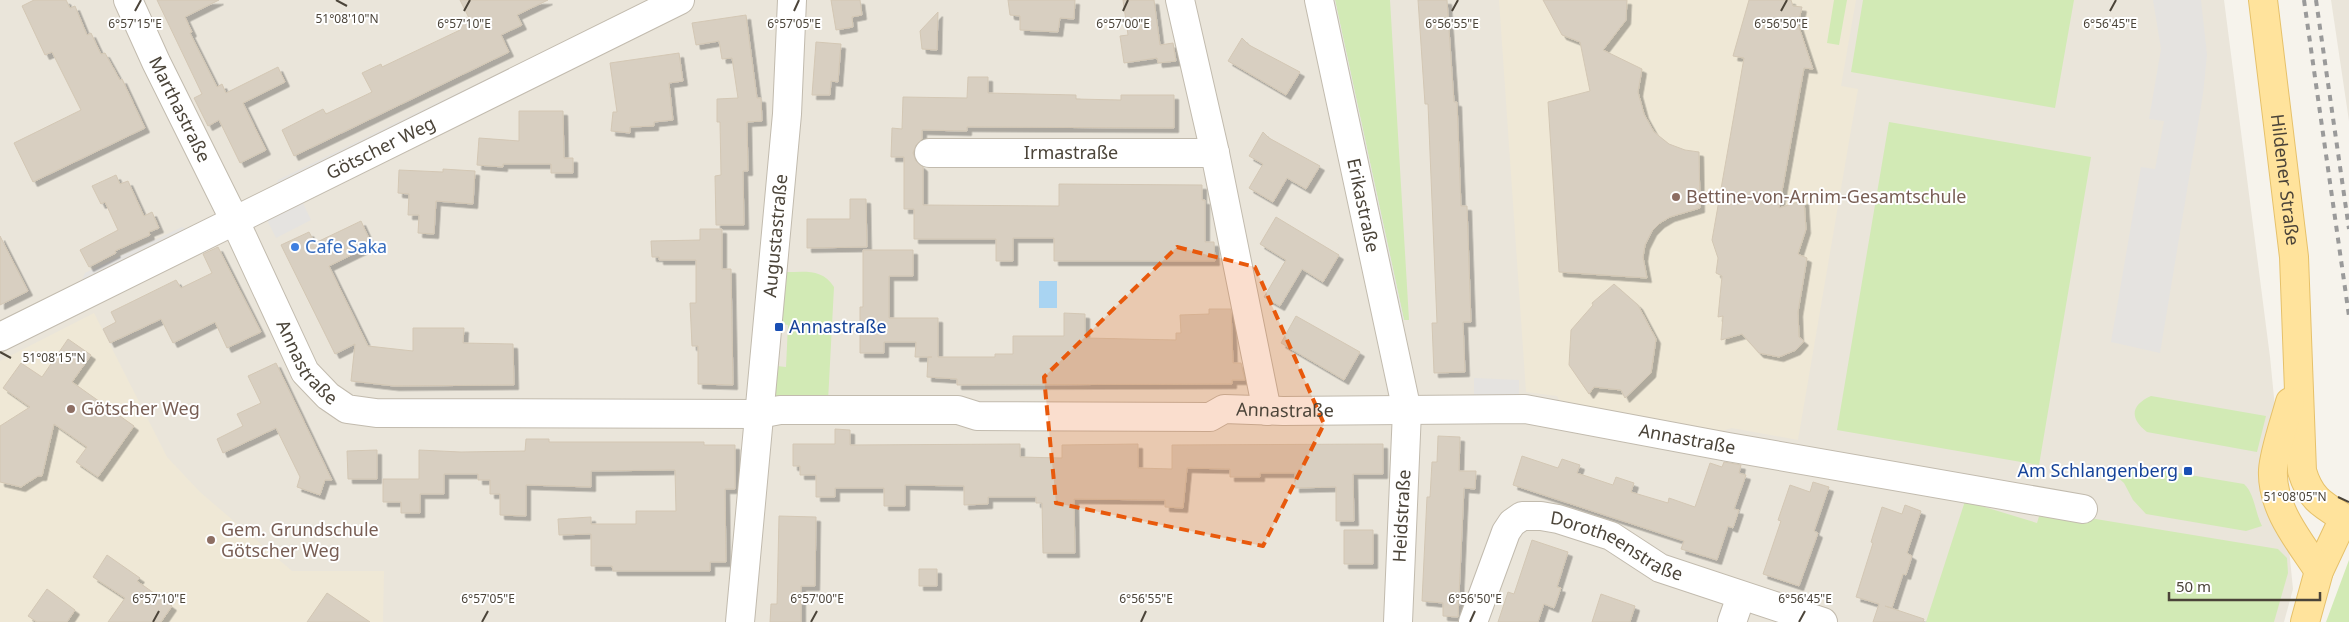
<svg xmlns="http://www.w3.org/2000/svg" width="2349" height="622" font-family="'Noto Sans',sans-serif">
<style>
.residential{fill:#eae5da}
.education{fill:#efe8d6}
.green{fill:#d2eab5}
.parking{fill:#e5e3e0}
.water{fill:#a9d4f2}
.building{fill:#d8cfc1;stroke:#d3c7b4;filter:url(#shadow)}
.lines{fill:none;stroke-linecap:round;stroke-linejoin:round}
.minor-casing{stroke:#c2bbae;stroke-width:30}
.major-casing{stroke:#e6c16a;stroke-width:30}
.minor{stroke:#fff;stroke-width:28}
.major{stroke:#ffe39c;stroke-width:28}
.rail{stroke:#9a9a9a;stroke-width:4;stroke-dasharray:6 6;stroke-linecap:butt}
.marked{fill:#e8590c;fill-opacity:0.2;stroke:#e8590c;stroke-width:4;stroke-dasharray:10 6;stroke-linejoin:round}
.ticks{fill:none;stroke:#4b4439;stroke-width:2}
.education-dot{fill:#8d6e63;stroke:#fff;stroke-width:2}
.shop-dot{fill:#3f7fe0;stroke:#fff;stroke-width:2}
.transit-dot{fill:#1a4fb4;stroke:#fff;stroke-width:2}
.labels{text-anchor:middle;stroke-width:4;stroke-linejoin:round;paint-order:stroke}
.street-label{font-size:18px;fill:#4b4439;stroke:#fff}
.education-label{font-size:18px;fill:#785e54;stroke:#fff;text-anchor:start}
.shop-label{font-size:18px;fill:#366cbe;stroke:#fff;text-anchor:start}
.transit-label{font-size:18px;fill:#164399;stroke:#fff;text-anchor:start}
.ticks-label{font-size:12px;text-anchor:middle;fill:#4b4439;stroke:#fff;stroke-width:4;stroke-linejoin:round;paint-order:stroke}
</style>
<defs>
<filter id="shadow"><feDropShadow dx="4.5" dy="4.5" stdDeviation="0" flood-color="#0004"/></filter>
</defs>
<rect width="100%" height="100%" fill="#f6f3ec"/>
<path class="residential" d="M0 0H2224L2270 357 2293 589 2284 622H0Z
M2331 0H2349V121Z"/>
<path class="education" d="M1499 0H1856L1841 86 1858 89 1798 440 1732 428 1714 433 1563 407 1557 396 1526 392Z
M94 313 167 457 200 492 292 571H384L383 622H0V361Z"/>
<path class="green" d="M1335 0H1390L1409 320H1404Z
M1834 0H1847L1839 45 1827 43Z
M1863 0H2074L2055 108 1851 72Z
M1889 122 2091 157 2039 465 1837 430Z
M785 272C805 272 822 268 834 287L828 401H775L777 366 786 367 788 325 781 324Z
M2151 396 2266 416 2257 452 2147 432C2129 418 2131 405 2151 396Z
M2160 470 2244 484C2255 494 2255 513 2262 526L2246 531 2146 514 2133 500 2124 483 2116 476 2130 471Z
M1965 501 2037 523 2041 510 2278 549 2287 558 2288 573 2274 622H1926Z
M2349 560V622H2326Z"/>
<path class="parking" d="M649 0H665L275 189 278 180Z
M1327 0H1335L1404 320 1397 321Z
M2153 0H2201L2207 55 2203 94 2160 353 2111 342 2141 167 2155 169 2164 121 2149 119 2161 49Z
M301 199 311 220 276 238 265 216Z
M182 227 189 230 81 283 85 273Z
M1474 378 1519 380V398L1474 397Z"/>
<path class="water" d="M1039 281H1057V308H1039Z"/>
<path class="building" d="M34 0H66L70 8 75 6 87 35 91 33 101 54 105 53 120 80 122 79 145 128 33 182 14 143 81 110 52 52 45 55 22 6Z
M157 0H219L185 17 192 32 190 33 217 87 222 84 226 93 278 67 285 82 243 103 266 150 240 163 219 120 208 126 194 98 202 94Z
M460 0H548L517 15 522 25 501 35 509 52 294 156 282 130 323 109 326 114 372 92 362 73 381 64 382 67 460 30 458 26 470 20Z
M831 0H860L862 15 852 17 853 27 836 30Z
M1008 0H1075L1074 19 1060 18 1058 32 1020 30V16L1010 15Z
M1123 0H1154L1160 45 1173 43 1176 61 1158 63 1157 58 1124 63 1120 36 1128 35Z
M1418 0H1447L1454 102H1457L1461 206H1467L1471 322H1463L1465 372 1434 373 1432 323H1437L1428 104H1425Z
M1543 0H1627L1626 20 1603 50 1642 69 1638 92 1644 114 1654 132 1669 144 1685 150 1699 152 1700 208 1670 217 1660 223 1652 231 1645 245 1643 257 1647 278 1559 272 1548 102 1590 91 1580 42 1562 35Z
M1749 0H1791L1793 6 1802 7 1798 24 1813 69 1804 68 1779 208 1804 200 1806 229 1798 254 1807 258 1798 312 1799 337 1804 341 1796 350 1779 357 1759 353 1742 334 1721 340 1723 316 1718 317 1722 276 1716 273 1718 258 1712 240 1744 58 1733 56Z
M938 12 937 50 922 49 920 31Z
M746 15 757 98H761L762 121 747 122 748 171H743L744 225H716L715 176 721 175 720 122H717V99L738 98 732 58 722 59 719 41 696 45 692 23Z
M1242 38 1249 45 1300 72 1286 95 1228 61Z
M816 42 841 44 838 82 831 81 830 95H812Z
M679 53 683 81 669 83 673 120 654 122V126L630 127V133L611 131 613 112H617L610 63Z
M968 77H988V93L1076 95V99L1121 100V95H1174V128L967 127V131L922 130V139L916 145 913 153 916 161 923 167V205L1059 206V184L1202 185V200H1205V242H1214L1215 261H1054V238H1013V261H996V239H914V209H904V157H891L892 128 902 129 903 97 967 98Z
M519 111H563L564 158H573V173H551V164H503V167L477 165 479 138 519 141Z
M1263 132 1269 138 1320 166 1306 189 1287 178 1273 202 1249 188 1263 164 1249 156Z
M443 169 475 171 473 204 436 201 434 234 418 233 419 215H408L409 194 398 193 399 170 443 172Z
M116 175 120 184 128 181 144 216 152 212 159 228 149 232 150 235 115 251 116 253 89 267 80 250 118 230 105 202 101 204 92 186Z
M850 199H866L867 247 807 248V219H850Z
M1276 217 1339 255 1323 282 1302 269 1280 306 1264 297 1286 260 1260 244Z
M361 221 372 245 329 266 368 346 413 351V328H464L463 343 513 344 514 385 394 386 351 381 355 344 335 354 281 245 309 232 315 243Z
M700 229H722V269H731L733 385 698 384V346H692L690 303H696V260H659V257H652L651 241 700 240Z
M0 236 28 291 0 305Z
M218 247 261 332 227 348 215 322 173 343 161 319 110 343 103 329 116 322 111 312 176 280 181 288 212 273 203 254Z
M863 250H913V276H889V318H938V357H995V354H1013V336H1064V313L1085 314V338L1176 340V333H1181L1180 315 1209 314V309H1231L1233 363H1241L1245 380H1232V384L957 385V379L927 377 928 357H932H915L916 342H884V353H860V307H863Z
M1614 284 1638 305 1656 339 1651 373 1625 398 1621 390 1594 387 1589 394 1569 365 1571 330 1593 305 1592 303Z
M1296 316 1360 352 1344 380 1281 343Z
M68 339 91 355 72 382 134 426 98 477 76 462 87 447 54 424 42 476H38L21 487 0 482V426L30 407 3 388 21 363 42 377Z
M276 363 332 480H325L320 495 297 487 300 477 276 428 223 453 217 439 243 426 237 414 261 403 248 376Z
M835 429 850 430V445L1020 444V457L1062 458V445L1138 444V468L1172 469V445L1383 444V474H1353L1354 521H1336V487L1295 488V473H1260V477H1230V469L1187 468 1183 508 1165 507V500L1074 499 1075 553H1043L1042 503H1036V497H988V504L964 505V486L905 485V506H884V488H835V497H816V475H800V466H793V444H835Z
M1438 436 1460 437 1459 471H1476L1475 489 1464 488 1458 617 1443 616V603L1422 601 1427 497H1430L1432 462H1437Z
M526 439H549V442H704V445H735V489H725L726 562H710V571H613L612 566H591V534L559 535 558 519 591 517V524H636V511H676L675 470 591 471V487L526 485V516L500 515V494H490V480H478V474H444V494H420V513H401V502H383V479H419V450L461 452 525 451Z
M377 450V479H348L347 451Z
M1522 456 1558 468 1562 459 1580 465 1577 473 1613 485 1616 477 1634 483 1631 492 1668 503 1669 498 1695 507 1710 463 1722 467 1724 462 1741 465 1739 473 1746 475 1734 509 1739 510 1733 528 1728 526 1717 560 1681 549 1684 541 1513 485Z
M1813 482 1829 487 1814 531 1818 533 1799 586 1763 574 1781 521 1778 520 1790 485 1810 492Z
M1905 505 1921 511 1907 553 1912 556 1906 575 1903 574 1892 608 1885 606 1924 619 1923 622H1873L1879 604 1856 597 1873 543 1871 542 1882 507 1902 514Z
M779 516 816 517 815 586H801V622H770L771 604H777Z
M1344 530H1373V564H1344Z
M1532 540 1568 552 1557 587 1561 588 1554 608 1544 604 1538 622H1498L1508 592 1514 594Z
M107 555 140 578 137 581 172 606 161 622H108L125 598 93 577Z
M919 569H937V586H919Z
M47 589 75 610 67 622H37L28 616Z
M327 593 370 622H307Z
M1601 594 1635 606 1630 622H1592Z"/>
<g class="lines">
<defs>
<g id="minor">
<path id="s1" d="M128 0 156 62 234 219 305 372 328 396 347 409 376 413 759 414 780 410H958L977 416 1210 417 1224 409 1283 411 1525 409 1728 447 2083 509"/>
<path d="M1180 0 1215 153 1267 411"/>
<path id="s2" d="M1319 0 1407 411 1398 622"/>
<path id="s3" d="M929 153H1215"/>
<path id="s4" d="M0 337 680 0"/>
<path id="s5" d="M740 622 787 114 792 0"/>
<path id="s6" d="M1473 622 1506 532 1512 523 1522 516H1541L1558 519 1611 536 1660 568 1823 622"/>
<path d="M1732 622 1741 596"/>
</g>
<g id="major">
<path id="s7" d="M2263 0 2294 257 2302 471C2310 498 2321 504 2344 518L2319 571 2305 622"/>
<path d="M2290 402C2285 421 2274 452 2273 470 2271 508 2300 542 2319 571"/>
</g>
</defs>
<use href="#minor" class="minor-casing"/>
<use href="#major" class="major-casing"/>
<use href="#minor" class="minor"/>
<use href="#major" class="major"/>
<path class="rail" d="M2304 0 2349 316
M2316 0 2349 229"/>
</g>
<path class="marked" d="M1177 247 1255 267 1324 424 1263 546 1056 503 1044 377Z"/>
<path class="ticks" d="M336 0 347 6M135 11 141 0M464 11 470 0M794 11 799 0M1123 11 1128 0M1452 11 1458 0M1781 11 1787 0M2110 11 2116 0M0 352 11 358M2338 497 2349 502M153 622 159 611M482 622 488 611M811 622 817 611M1141 622 1146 611M1470 622 1475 611M1799 622 1805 611"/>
<g class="education-dot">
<circle cx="1676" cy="197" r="5"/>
<circle cx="71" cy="409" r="5"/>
<circle cx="211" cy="540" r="5"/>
</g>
<circle class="shop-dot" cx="295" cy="247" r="5"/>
<g class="transit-dot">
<rect x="774" y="322" width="10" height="10" rx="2.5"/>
<rect x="2183" y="466" width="10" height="10" rx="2.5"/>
</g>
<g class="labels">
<g class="street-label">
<text dy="6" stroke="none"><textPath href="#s1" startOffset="121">Marthastraße</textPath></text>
<text dy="6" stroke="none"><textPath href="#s4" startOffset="425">Götscher Weg</textPath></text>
<text dy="6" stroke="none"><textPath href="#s3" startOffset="142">Irmastraße</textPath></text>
<text dy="6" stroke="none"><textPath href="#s7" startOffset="181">Hildener Straße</textPath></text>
<text dy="6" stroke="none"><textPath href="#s2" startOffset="210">Erikastraße</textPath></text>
<text dy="6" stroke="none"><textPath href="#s5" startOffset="388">Augustastraße</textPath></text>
<text dy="6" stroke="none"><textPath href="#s1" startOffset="405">Annastraße</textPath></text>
<text dy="6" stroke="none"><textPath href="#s1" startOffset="1410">Annastraße</textPath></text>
<text dy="6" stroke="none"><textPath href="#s1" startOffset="1815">Annastraße</textPath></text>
<text transform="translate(1402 516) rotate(-87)" y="6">Heidstraße</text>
<text dy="6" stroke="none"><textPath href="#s6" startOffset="220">Dorotheenstraße</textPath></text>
</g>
<g class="education-label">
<text x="1686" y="203">Bettine-von-Arnim-Gesamtschule</text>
<text x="81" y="415">Götscher Weg</text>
<text x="221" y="536">Gem. Grundschule<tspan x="221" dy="21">Götscher Weg</tspan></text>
</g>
<g class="shop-label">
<text x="305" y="253">Cafe Saka</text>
</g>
<g class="transit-label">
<text x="789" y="333">Annastraße</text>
<text x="2178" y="477" text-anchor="end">Am Schlangenberg</text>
</g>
</g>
<g class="ticks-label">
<text x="347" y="23">51°08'10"N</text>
<text x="135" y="28">6°57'15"E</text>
<text x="464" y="28">6°57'10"E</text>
<text x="794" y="28">6°57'05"E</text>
<text x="1123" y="28">6°57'00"E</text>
<text x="1452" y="28">6°56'55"E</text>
<text x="1781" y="28">6°56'50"E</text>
<text x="2110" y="28">6°56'45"E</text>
<text x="54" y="362">51°08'15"N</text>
<text x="2295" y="501">51°08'05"N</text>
<text x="159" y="603">6°57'10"E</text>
<text x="488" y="603">6°57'05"E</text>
<text x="817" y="603">6°57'00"E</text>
<text x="1146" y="603">6°56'55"E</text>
<text x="1475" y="603">6°56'50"E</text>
<text x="1805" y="603">6°56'45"E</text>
</g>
<path d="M2169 592v8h151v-8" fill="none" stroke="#4b4439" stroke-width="2.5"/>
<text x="2176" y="592" font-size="15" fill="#4b4439" stroke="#ffffff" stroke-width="4" paint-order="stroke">50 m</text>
</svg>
